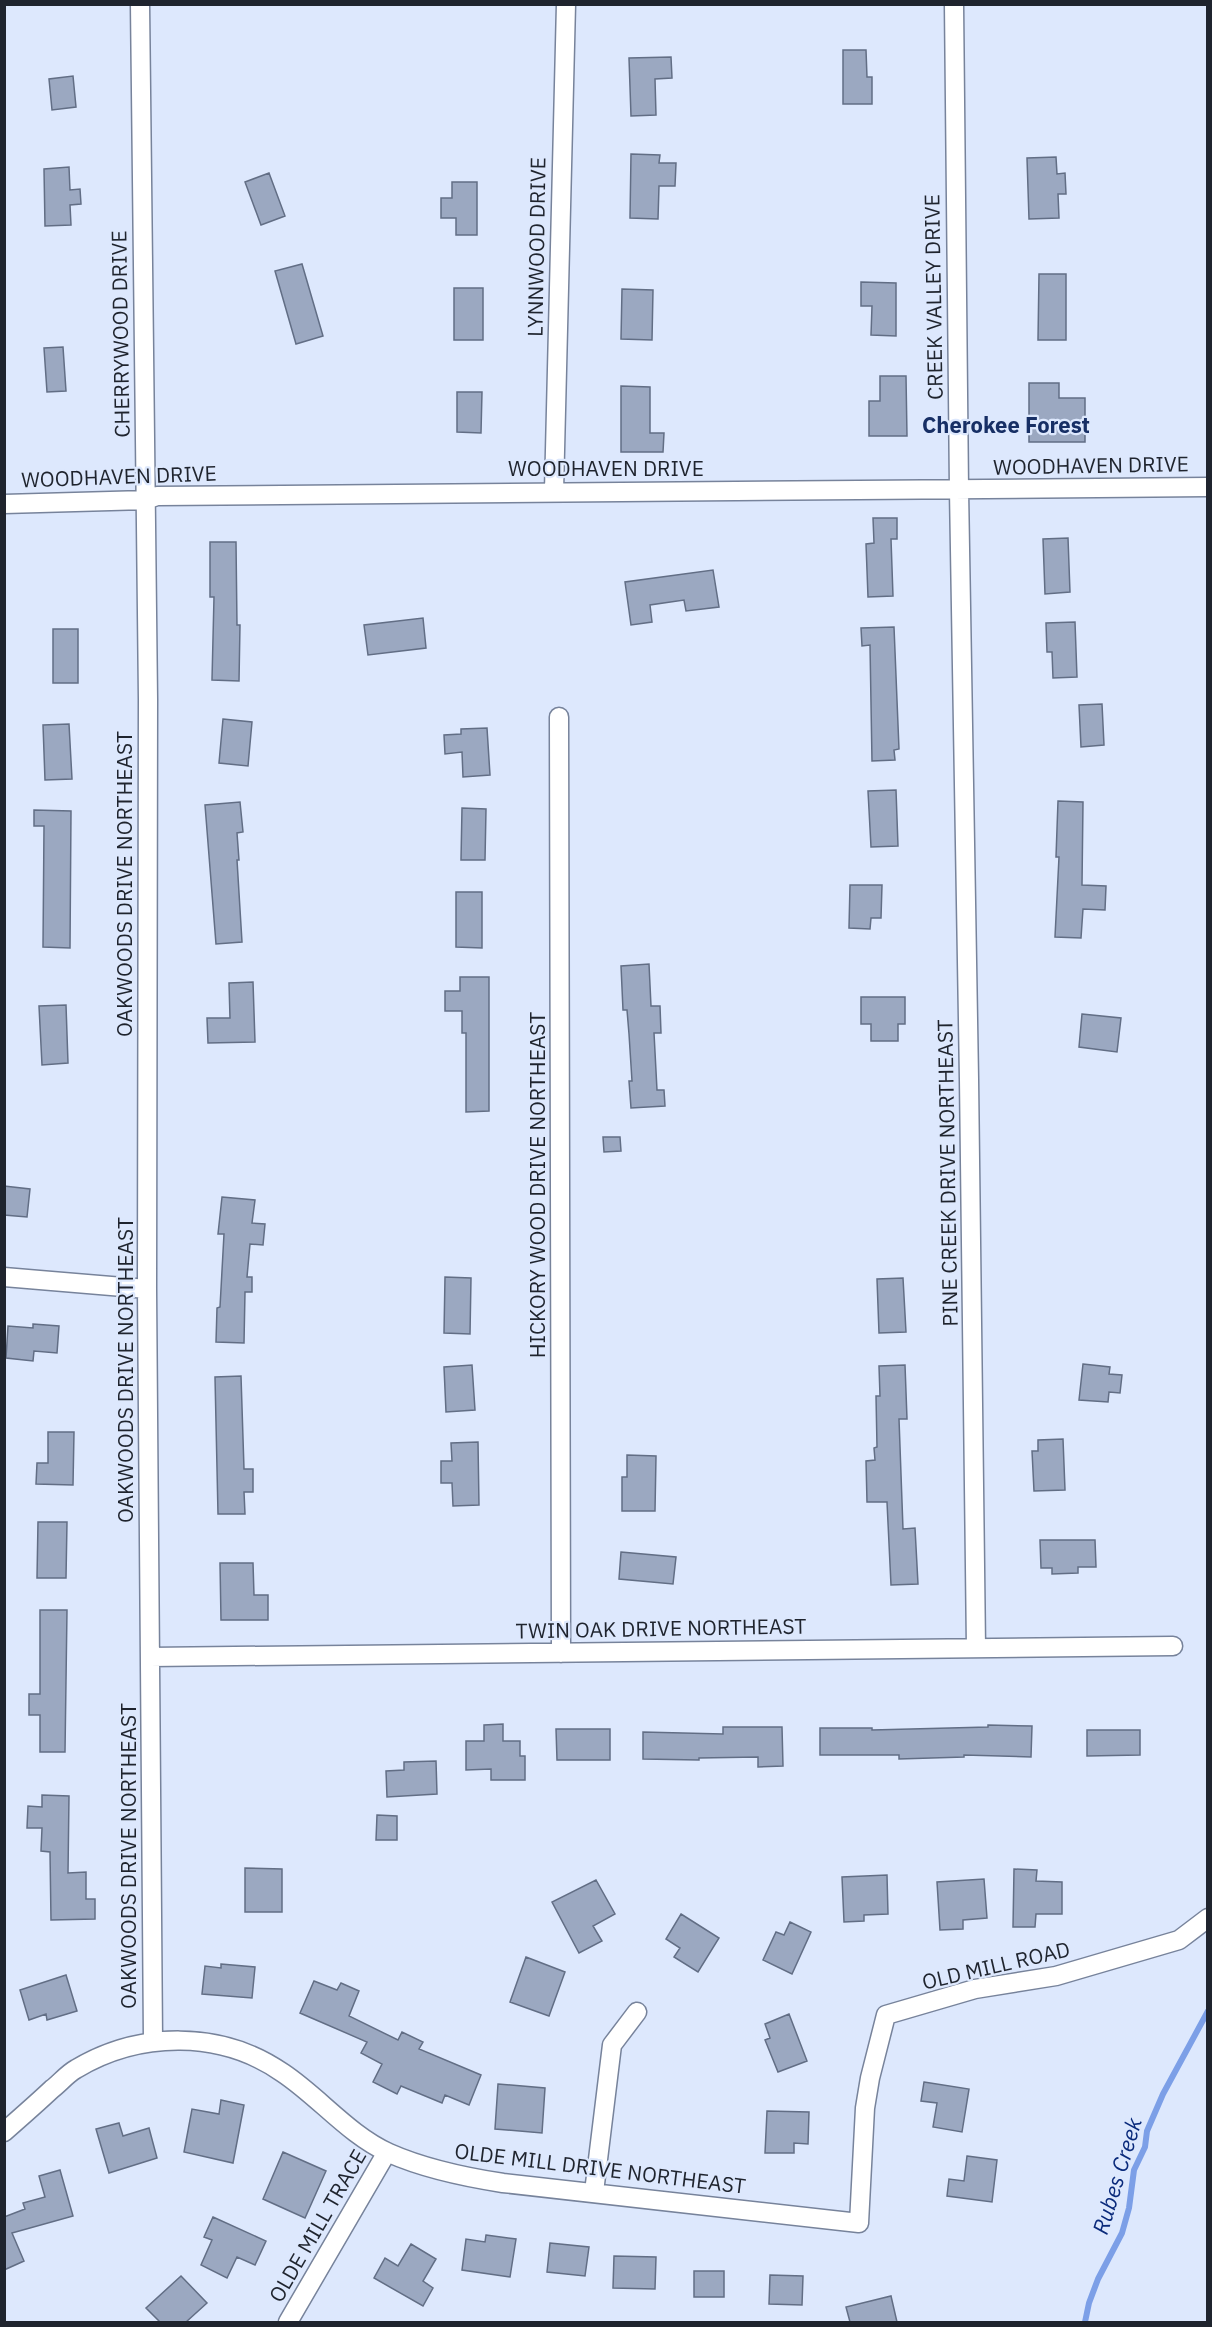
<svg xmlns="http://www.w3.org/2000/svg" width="1212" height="2327" font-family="'IBM Plex Sans',sans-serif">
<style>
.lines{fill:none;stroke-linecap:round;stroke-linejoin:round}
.stream{stroke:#7c9fe7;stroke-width:6}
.building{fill:#9ba8c1;stroke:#626e85;stroke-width:1.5}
.street-casing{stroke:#77839b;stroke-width:21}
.street{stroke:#fff;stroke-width:18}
.labels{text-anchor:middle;stroke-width:4.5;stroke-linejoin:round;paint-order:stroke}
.street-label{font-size:21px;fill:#1f242e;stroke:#dde8fd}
.neighbourhood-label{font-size:22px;font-weight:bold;fill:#172f65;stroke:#dde8fd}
.water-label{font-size:22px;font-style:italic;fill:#0a2a7b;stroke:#dde8fd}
</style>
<rect width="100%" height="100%" fill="#dde8fd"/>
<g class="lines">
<path class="stream" d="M1085 2322 1089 2303 1098 2279 1122 2233 1129 2208 1134 2170 1145 2147 1147 2131 1163 2094 1208 2011"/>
</g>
<path class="building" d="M843 50H866L867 77H872V104H843Z
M671 57 672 78 655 79 656 115 631 116 629 58Z
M73 76 76 107 52 110 49 79Z
M631 154 660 155 659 163H676L675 186H659L658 219 630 218Z
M1056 157 1057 174 1065 173 1066 194H1058L1059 218 1029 219 1027 158Z
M69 167 70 190 80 189 81 204 70 205 71 225 45 226 44 169Z
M269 173 285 216 261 225 245 182Z
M452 182H477V235H456V218H441V198H452Z
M302 264 323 336 296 344 275 271Z
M1039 274H1066V340H1038Z
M861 282 896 283V336L871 335 872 306H861Z
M454 288H483V340H454Z
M622 289 653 290 652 340 621 339Z
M63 347 66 391 47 392 44 348Z
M880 376H906L907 436H869V401H880Z
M1029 383H1059V398H1085V442H1029Z
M621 386 650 387V433H664L663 452H621Z
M457 392H482L481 433 457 432Z
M873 518H897V539H891L893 596 868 597 866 544 874 543Z
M1068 538 1070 592 1045 594 1043 539Z
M210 542H236L237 625H240L239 681 212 680 214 597H210Z
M713 570 719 607 686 611 684 600 650 605 652 622 631 625 625 582Z
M423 618 426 648 368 655 364 625Z
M1075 622 1077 677 1053 678 1052 652H1047L1046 623Z
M894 627 899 749 894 750 895 760 872 761 870 645 862 646 861 628Z
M53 629H78V683H53Z
M1102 704 1104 745 1081 747 1079 705Z
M223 719 252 722 248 766 219 763Z
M69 724 72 779 45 780 43 725Z
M487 728 490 775 463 777 462 752 445 754 444 735 461 734V729Z
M896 790 898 846 871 847 868 791Z
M1058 801 1083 802 1082 885 1106 886 1105 910 1083 909 1081 938 1055 937 1059 857H1056Z
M240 802 243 832 237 833 239 860H237L242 942 216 944 205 805Z
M462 808 486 809 485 860H461Z
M34 810 71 811 70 948 43 947 44 826H34Z
M850 885H882L881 918H871L870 929 849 928Z
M456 892H482V948L456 947Z
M649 964 651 1006H660L661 1033H654L657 1090H664L665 1106 631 1108 629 1081H632L629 1034 627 1010H623L621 966Z
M460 977H489V1111L466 1112V1033H462V1011H445V991H460Z
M253 982 255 1042 208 1043 207 1018H230L229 983Z
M861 997H905V1024H898V1041H871V1024H861Z
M66 1005 68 1063 42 1065 39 1006Z
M1082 1014 1121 1018 1117 1052 1079 1047Z
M603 1137H620L621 1151 604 1152Z
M4 1186 30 1189 27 1217 4 1215Z
M222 1197 255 1200 252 1223 265 1224 263 1245 250 1244 247 1277H252V1292H245L244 1343 216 1342 217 1308 220 1307 224 1234H218Z
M445 1277 471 1278 470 1334 444 1333Z
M903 1278 906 1332 879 1333 877 1279Z
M33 1324 59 1326 57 1353 34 1351 33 1361 6 1358 8 1326 33 1328Z
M1083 1364 1110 1367 1109 1374 1122 1375 1120 1393 1109 1392 1108 1402 1079 1400Z
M472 1365 475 1410 446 1412 444 1367Z
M905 1365 907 1419H899L903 1529 915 1528 918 1584 891 1585 887 1502H867L866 1461 875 1460 874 1448 877 1447 876 1396H880L879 1366Z
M241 1376 244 1469H253V1492H244L245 1514H218L215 1377Z
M48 1432H74L73 1485 36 1484 37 1463H48Z
M1063 1439 1065 1490 1034 1491 1032 1451H1038V1440Z
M478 1442 479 1505 453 1506 452 1483H441V1461H452L451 1443Z
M627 1455 656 1456 655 1511H622V1477H627Z
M38 1522H67L66 1578H37Z
M1040 1540H1095L1096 1567H1078V1573L1052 1574V1568H1041Z
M621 1552 676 1557 673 1584 619 1579Z
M220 1563H253L254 1595H268V1620H221Z
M40 1610H67L65 1752H40V1715H29V1694H40Z
M503 1724V1741H520V1756H525V1780H491V1769L466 1770V1741H484V1725Z
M988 1725 1032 1726 1031 1757 964 1755V1757L899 1759V1755H820V1728H872V1730L988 1727Z
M723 1727H782L783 1766 758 1767V1757L699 1758V1760L643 1759V1732L723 1734Z
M556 1729H610V1760H557Z
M1087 1730H1140V1755L1087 1756Z
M436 1761 437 1794 387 1797 386 1771 404 1770V1762Z
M42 1795 69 1796 68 1873 86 1872V1899H95V1919L51 1920 50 1852 41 1851 42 1828H27L28 1806 42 1807Z
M377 1815 397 1816V1840H376Z
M245 1868 282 1869V1912H245Z
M1014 1869 1037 1870 1036 1881 1062 1882V1914H1036L1035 1927H1013Z
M887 1875 888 1914 864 1915V1921L844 1922 842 1877Z
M984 1879 987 1918 963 1920V1929L940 1930 937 1882Z
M596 1880 615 1914 593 1926 602 1941 579 1953 552 1902Z
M681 1914 719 1938 698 1972 674 1957 680 1948 666 1939Z
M790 1922 811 1932 792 1974 763 1960 776 1932 784 1935Z
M526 1957 565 1972 549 2016 510 2002Z
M221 1964 255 1967 252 1998 202 1994 205 1966 221 1968Z
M66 1975 77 2011 47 2020 46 2014 29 2020 20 1990Z
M314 1981 337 1990 341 1983 359 1991 349 2016 398 2040 402 2032 423 2042 419 2049 481 2075 469 2105 445 2095 442 2103 401 2086 397 2094 373 2082 382 2064 361 2053 367 2042 300 2013Z
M789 2014 807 2061 778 2072 765 2040 770 2038 765 2024Z
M924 2082 969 2089 962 2132 933 2127 937 2103 921 2101Z
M498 2084 545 2088 542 2133 495 2129Z
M221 2100 244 2105 233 2163 184 2152 192 2109 219 2114Z
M767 2111 809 2112 808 2144 794 2143V2153H765Z
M119 2123 123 2136 149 2128 157 2158 109 2173 96 2129Z
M283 2152 326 2171 305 2218 263 2199Z
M967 2156 997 2160 992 2202 947 2196 949 2179 964 2181Z
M60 2170 73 2216 12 2233 24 2261 4 2270V2217L25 2209 23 2203 45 2197 39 2176Z
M213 2217 266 2241 255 2265 237 2257 227 2278 201 2265 212 2240 204 2237Z
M486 2235 516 2239 510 2277 462 2270 466 2239 485 2242Z
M550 2243 589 2247 585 2276 547 2272Z
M411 2244 436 2259 423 2281 433 2288 423 2306 374 2278 385 2258 398 2266Z
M614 2256 656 2257 655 2289 613 2288Z
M694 2271H724V2297H694Z
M770 2275 803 2276 802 2305 769 2304Z
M181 2276 207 2303 186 2322H160L146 2308Z
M891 2296 897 2322H850L846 2307Z"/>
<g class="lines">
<defs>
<path id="street" d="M140 4 148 699 147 1289 153 2040
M954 4 959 490 969 1079 976 1648
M554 491 566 4
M4 504 146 500 157 496 1208 487
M559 717 561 1653
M4 1277 147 1289
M150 1657 1173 1646
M4 2132C20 2118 36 2104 52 2089 60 2083 67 2074 76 2069 140 2031 221 2030 283 2073 319 2097 349 2135 389 2153 425 2169 464 2177 503 2183L859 2223 865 2108 870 2078 886 2015 975 1989 1056 1976 1179 1940 1208 1918
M594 2192 612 2045 637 2012
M288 2322 387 2152"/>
</defs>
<use href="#street" class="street-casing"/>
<use href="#street" class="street"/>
</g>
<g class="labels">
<g class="street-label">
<text transform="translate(537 247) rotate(-89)" y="7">LYNNWOOD DRIVE</text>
<text transform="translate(934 297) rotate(-91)" y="7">CREEK VALLEY DRIVE</text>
<text transform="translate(121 334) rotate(-91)" y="7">CHERRYWOOD DRIVE</text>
<text transform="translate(1091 466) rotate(-1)" y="7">WOODHAVEN DRIVE</text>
<text x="606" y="476">WOODHAVEN DRIVE</text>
<text transform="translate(119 477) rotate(-2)" y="7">WOODHAVEN DRIVE</text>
<text transform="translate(125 884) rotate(-90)" y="7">OAKWOODS DRIVE NORTHEAST</text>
<text transform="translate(948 1173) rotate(-91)" y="7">PINE CREEK DRIVE NORTHEAST</text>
<text transform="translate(538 1185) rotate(-90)" y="7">HICKORY WOOD DRIVE NORTHEAST</text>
<text transform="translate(126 1370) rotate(-90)" y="7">OAKWOODS DRIVE NORTHEAST</text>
<text transform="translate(661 1629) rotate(-1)" y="7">TWIN OAK DRIVE NORTHEAST</text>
<text transform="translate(129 1856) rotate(-90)" y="7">OAKWOODS DRIVE NORTHEAST</text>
<text transform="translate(996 1966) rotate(-13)" y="7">OLD MILL ROAD</text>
<text transform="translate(600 2169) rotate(7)" y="7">OLDE MILL DRIVE NORTHEAST</text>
<text transform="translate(318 2226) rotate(-60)" y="7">OLDE MILL TRACE</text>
</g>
<g class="neighbourhood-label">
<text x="1006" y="433">Cherokee Forest</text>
</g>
<g class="water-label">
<text transform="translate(1117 2176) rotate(-73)" y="8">Rubes Creek</text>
</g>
</g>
<rect width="1212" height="2327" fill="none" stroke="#1f242e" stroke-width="12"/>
</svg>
